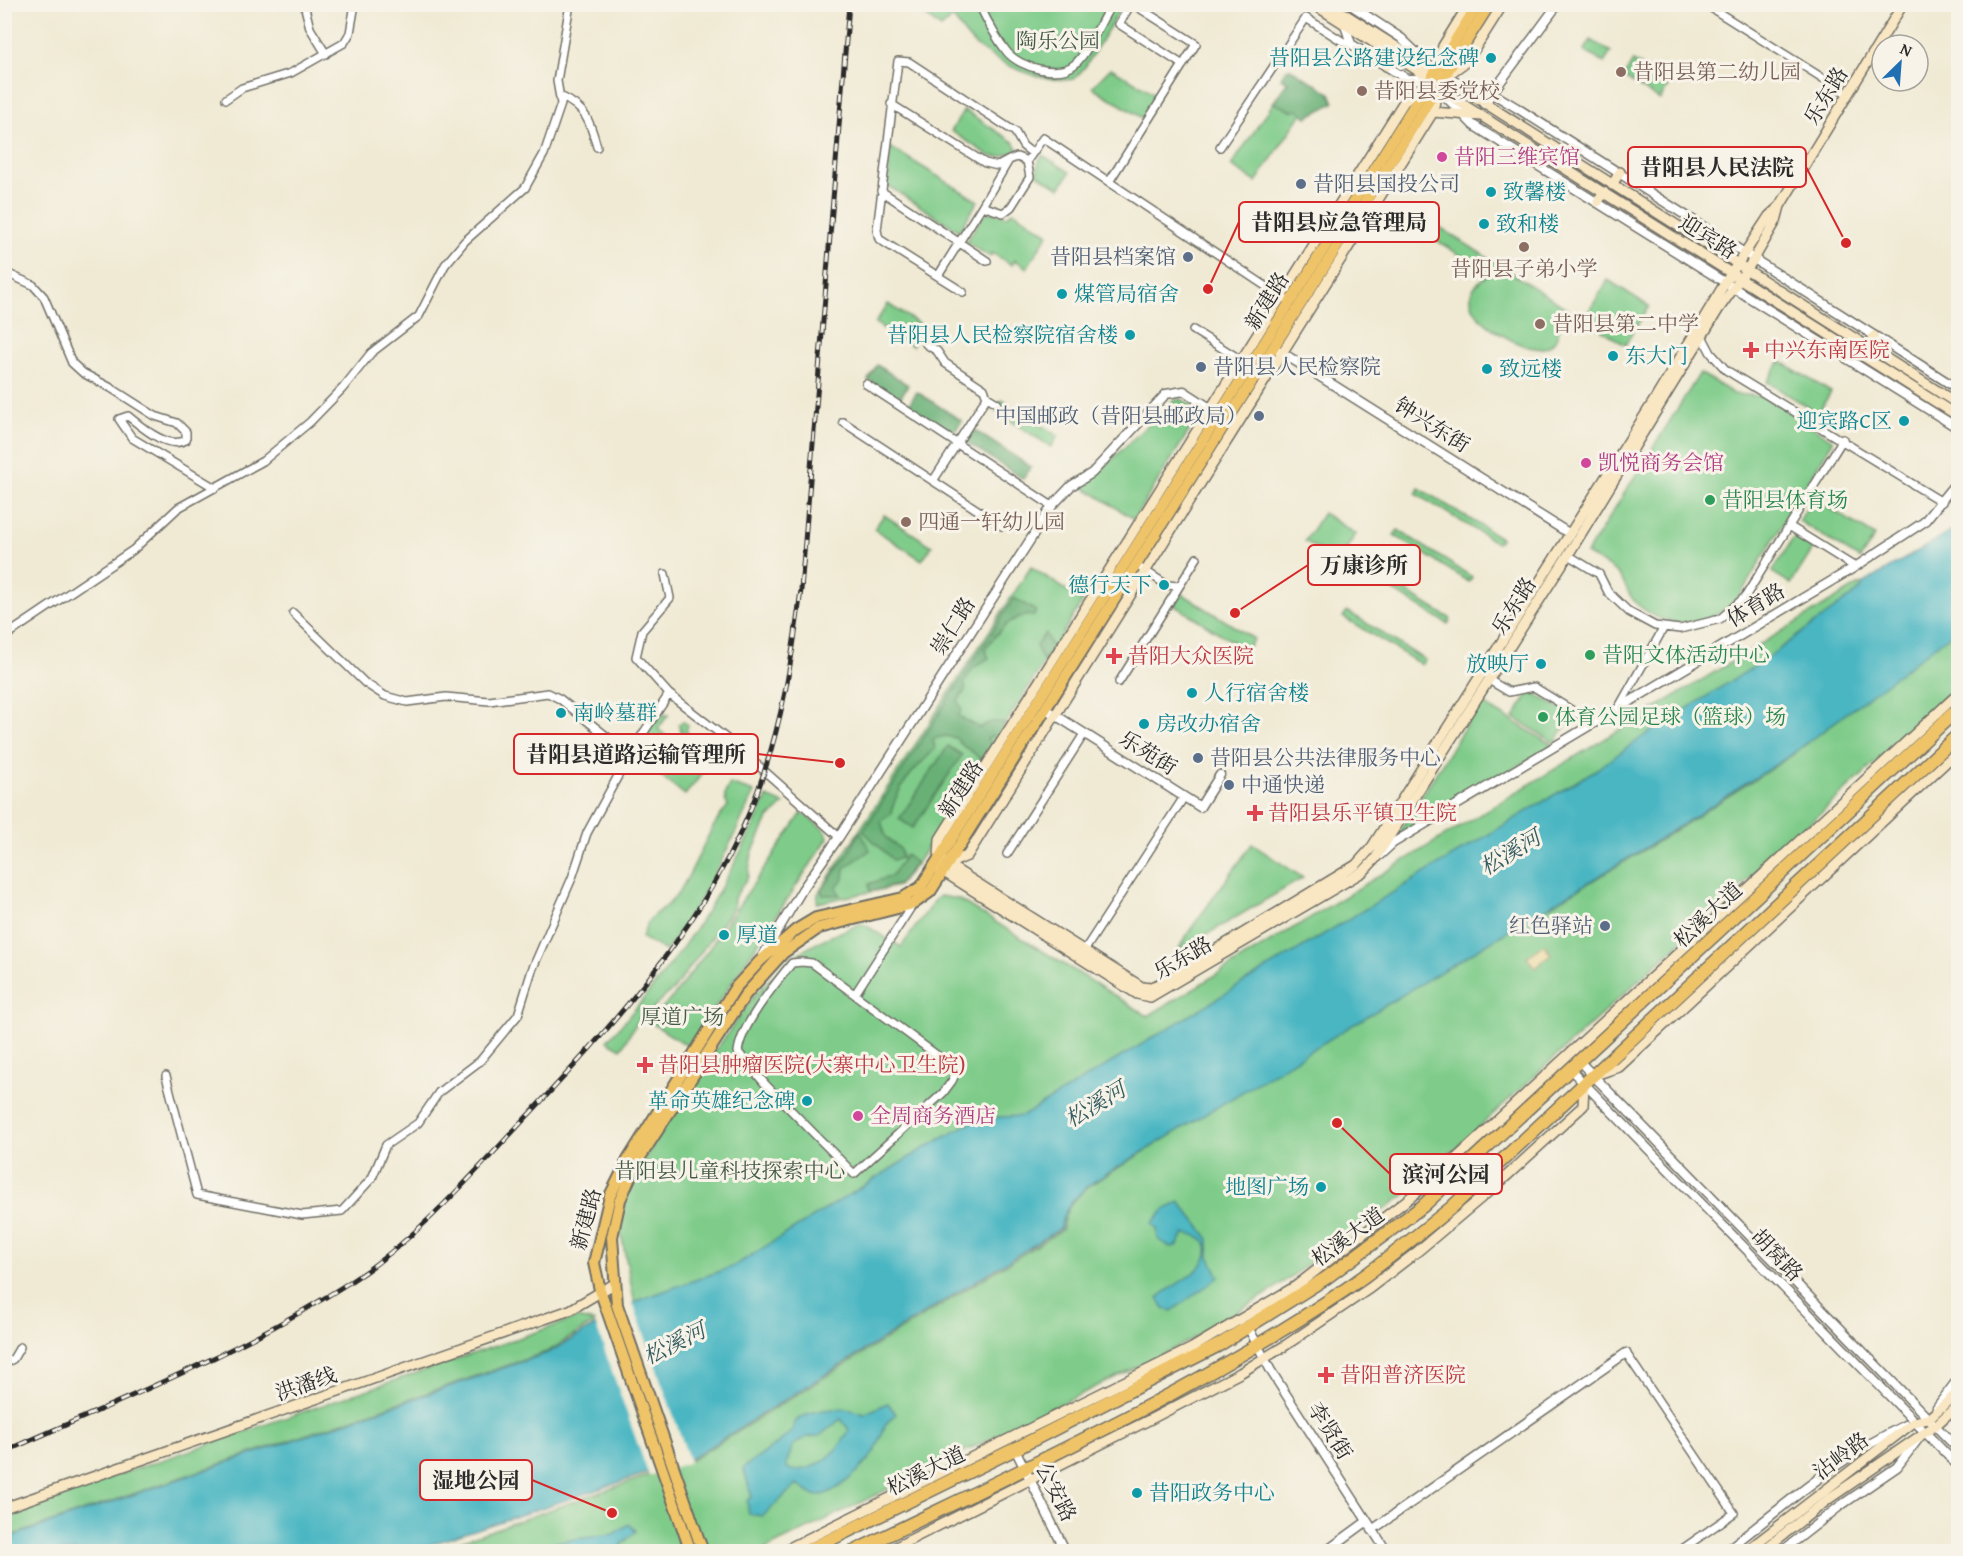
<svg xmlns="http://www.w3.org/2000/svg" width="1963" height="1556" font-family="'Gentium Book Plus','Noto Serif SC',serif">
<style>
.green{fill:#7fcc8a;stroke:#557c5a;stroke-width:1.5}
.forest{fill:#67b076;stroke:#496e50;stroke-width:1.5}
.sand{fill:#eeda9e;stroke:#8c8264;stroke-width:1.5}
.water{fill:#48b6c2;stroke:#3a7076;stroke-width:1.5;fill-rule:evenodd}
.pier{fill:#f0ead4}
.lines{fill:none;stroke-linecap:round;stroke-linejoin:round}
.minor-casing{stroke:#706e66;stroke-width:10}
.tertiary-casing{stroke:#706e66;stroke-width:11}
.secondary-casing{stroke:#706e66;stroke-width:12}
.primary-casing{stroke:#706e66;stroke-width:14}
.trunk-casing{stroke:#706e66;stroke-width:15}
.minor{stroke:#fff;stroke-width:7}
.tertiary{stroke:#fff;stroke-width:8}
.secondary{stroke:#f9e7c3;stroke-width:9}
.primary{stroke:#efc469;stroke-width:10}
.trunk{stroke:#efc469;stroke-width:12}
.rail-casing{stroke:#2b2b2b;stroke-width:5}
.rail{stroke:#f7f3e8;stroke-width:3;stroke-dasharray:9;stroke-linecap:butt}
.culture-dot{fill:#0f9aa8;stroke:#f7f3e8;stroke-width:2}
.education-dot{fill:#8d6e63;stroke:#f7f3e8;stroke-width:2}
.hotel-dot{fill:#d1479c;stroke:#f7f3e8;stroke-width:2}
.service-dot{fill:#5c6f8a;stroke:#f7f3e8;stroke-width:2}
.health-dot{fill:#e0444e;stroke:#f7f3e8;stroke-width:2}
.leisure-dot{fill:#2e9e5b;stroke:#f7f3e8;stroke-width:2}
.labels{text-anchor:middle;stroke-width:6;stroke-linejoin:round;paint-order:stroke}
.park-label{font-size:21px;fill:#445b48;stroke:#f7f3e8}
.culture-label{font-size:21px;fill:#0d838f;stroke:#f7f3e8;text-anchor:start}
.education-label{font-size:21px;fill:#785e54;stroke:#f7f3e8;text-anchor:start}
.street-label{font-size:21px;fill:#2b2b2b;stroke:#f7f3e8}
.hotel-label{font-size:21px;fill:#b23c85;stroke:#f7f3e8;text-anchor:start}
.service-label{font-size:21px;fill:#4e5e75;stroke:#f7f3e8;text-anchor:start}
.health-label{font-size:21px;fill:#be3a42;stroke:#f7f3e8;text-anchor:start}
.leisure-label{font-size:21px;fill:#27864d;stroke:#f7f3e8;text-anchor:start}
.water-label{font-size:22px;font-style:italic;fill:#355c60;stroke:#f7f3e8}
.leader{fill:none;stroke:#d62828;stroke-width:2}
.callout-dot{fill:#d62828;stroke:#f7f3e8;stroke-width:2}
.callout{fill:#f7f3e8;stroke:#d62828;stroke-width:2}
.callout-label{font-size:22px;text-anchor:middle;font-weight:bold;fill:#2b2b2b}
</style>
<rect width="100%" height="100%" fill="#f7f3e8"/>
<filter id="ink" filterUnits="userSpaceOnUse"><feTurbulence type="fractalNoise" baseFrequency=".0167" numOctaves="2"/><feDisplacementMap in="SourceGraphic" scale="12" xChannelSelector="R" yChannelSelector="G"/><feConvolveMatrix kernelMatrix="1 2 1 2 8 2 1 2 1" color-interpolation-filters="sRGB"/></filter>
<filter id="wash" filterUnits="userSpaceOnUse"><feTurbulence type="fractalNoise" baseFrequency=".008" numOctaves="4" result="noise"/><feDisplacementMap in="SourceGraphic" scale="24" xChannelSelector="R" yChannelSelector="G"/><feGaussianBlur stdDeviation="1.35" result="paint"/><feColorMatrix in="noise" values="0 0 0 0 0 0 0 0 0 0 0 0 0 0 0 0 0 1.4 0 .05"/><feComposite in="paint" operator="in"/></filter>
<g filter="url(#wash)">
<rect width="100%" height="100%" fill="#f0ead4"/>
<path class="green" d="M923 4 1123 5 1085 67 1074 79C1043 84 998 64 974 44 966 37 960 27 953 18L941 28 919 10Z
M1591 40 1611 52 1604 63 1584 51Z
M1633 61 1670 83 1660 100 1623 77Z
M1111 68 1157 95 1152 107 1142 118 1092 87Z
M1292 75 1317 91 1256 182 1231 166Z
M964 110 1015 143 1018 151 999 157 990 156 951 131Z
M890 147 978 201 959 231 888 186Z
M1042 155 1070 172 1060 188 1037 174 1038 164Z
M1013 211 1048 234 1027 268 1015 260 1012 265 992 253 990 257 966 242 984 214 991 212 1007 216Z
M1438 226 1574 313 1567 323 1560 319C1559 365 1522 347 1499 333 1474 317 1455 294 1490 274L1431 237Z
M1608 280 1649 306 1625 345 1584 319Z
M888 304 924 327 912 346 875 323Z
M1780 361 1831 392 1818 413 1767 382Z
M1700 373 1734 394 1761 396 1785 408 1833 441 1740 595C1712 627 1671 633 1638 605 1628 597 1626 583 1618 574 1610 566 1596 560 1586 554Z
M1181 399 1201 412 1134 519 1083 487 1173 401Z
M1002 400 1058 436 1051 447 995 411Z
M1419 488 1501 538 1497 543 1416 494Z
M1813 498 1875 536 1860 559 1799 521Z
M1323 513 1356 534 1338 562 1305 541Z
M884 515 932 546 922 560 874 529Z
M1398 530 1472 577 1469 582 1394 535Z
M1794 537 1813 549 1791 584 1772 572Z
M1031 567 1083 601 918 862 898 886 817 903 818 894Z
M1371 570 1451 619 1448 624 1368 575Z
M1868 583 1860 594 1764 666 1164 1044 789 1246 635 1305 620 1228 624 1200 638 1170 675 1108 754 996 790 958 822 940 862 923 901 947 935 900 940 896 958 899 1148 1016 1858 585Z
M1181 593 1254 639 1246 650 1174 605Z
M1347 611 1425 660 1422 665 1343 617Z
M1958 627V687L1406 1194 1268 1293 1191 1340 762 1551 429 1552 690 1461 1063 1229C1062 1210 1076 1198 1089 1186L1293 1059 1649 847 1791 756Z
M1530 691 1572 715 1555 743 1514 718Z
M1480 702 1553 745 1394 841Z
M660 714 668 715 658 729 673 742 682 734 679 724 683 721 688 726 686 730 689 735 699 736 701 742 719 739 726 744 685 795 639 759 628 773C625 759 652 727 660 714Z
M730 784 754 792C729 848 703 902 666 951L642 938C650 908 660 916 676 896 697 868 705 832 728 806 722 797 725 792 730 784Z
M767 797 784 804 768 819 752 853 748 877 734 898V907L674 989 659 1002 647 1017H640L621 1049 607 1041C678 963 724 893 767 797Z
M802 813 826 831 828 838 689 1047 648 1021 672 998 709 949Z
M1252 844 1303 878 1177 952 1188 933Z
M577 1318 595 1322 549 1351 5 1538 4 1514Z"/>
<path class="forest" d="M1286 69H1291L1330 93 1334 103 1307 117 1298 110 1293 111 1273 103 1288 82 1281 78Z
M877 365 908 385 899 400 868 380Z
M917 392 962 421 953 434 908 405Z
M974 430 1031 467 1023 479 966 442Z
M1014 598 1036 611 1034 616C1013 612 997 633 985 649L989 658 973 668 964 683 966 689 958 701 962 710 958 716 979 728C989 722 994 719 1005 724L997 737 991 736 987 739 994 745 982 763C975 749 964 751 956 738L945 736 933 739 935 749C918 766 894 788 892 813L881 821 886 837 900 849 902 858 893 860 863 831Z
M1045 633 1052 648 1043 661 1036 646Z
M948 746 962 755 913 828 899 819Z
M860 831 870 850 845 868 844 879 836 887 840 895H823L821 890 849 853Z
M906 855 916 863 898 885 870 892 869 884 891 876Z"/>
<path class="sand" d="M1544 944 1551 954 1535 968 1527 957Z"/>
<path class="water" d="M1958 527V629L1791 755 1647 847 1090 1184C1077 1196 1062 1209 1061 1228L690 1459 411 1551 5 1552 4 1539 550 1352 639 1300 734 1266 923 1149 979 1118 1023 1116 1597 769 1648 733 1760 663 1859 591 1864 583Z
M1180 1202 1209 1239V1256L1219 1277 1172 1311 1164 1309 1158 1298C1171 1284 1212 1271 1207 1246 1204 1235 1193 1235 1184 1234L1177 1246 1170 1247 1158 1239 1157 1229 1152 1223 1164 1210Z
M888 1403 896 1414C881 1425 884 1434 876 1449 868 1464 832 1500 813 1495 808 1493 802 1487 797 1484L763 1516 749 1514 747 1501 752 1496 743 1468C756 1458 782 1443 792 1430 795 1425 794 1421 800 1418 817 1408 847 1406 864 1414ZM841 1419 849 1430C838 1453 817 1472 790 1470L786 1465 793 1445 807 1437 819 1436Z
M629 1524 636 1531 622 1544 620 1551 586 1549 535 1551 541 1544 613 1534Z"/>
<path class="pier" d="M632 1300 690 1462 649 1476 594 1320Z"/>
</g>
<g filter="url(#ink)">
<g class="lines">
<defs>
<path id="minor" d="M304 4 310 28 326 54
M979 4C987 21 996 38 1007 52 1020 68 1059 78 1075 64 1089 52 1100 21 1112 4
M1131 4 1119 24 1183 65
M1705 4 1848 94
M560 96C586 108 590 121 597 147
M226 99 242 88 291 73 344 43 350 33 355 4
M891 104 985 163 998 166 1009 160
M1220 147 1306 18 1342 41 1351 44
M1027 161 1043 138 1285 299
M1109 182 1196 44 1133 4
M881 191 987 261
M4 272 33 285 44 297 72 363 83 373 111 388 155 416 177 423 186 432V440C167 450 142 427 128 416L119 419 132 438 215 488
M938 276 982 206 1003 213 1011 207 1030 177 1027 161 1017 157 1009 160 982 206
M963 292 879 239 877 230 898 61 909 62 1015 132 1023 146 1032 153
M1193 330 1238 358H1244
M1702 336 1711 353 1726 370 1942 502
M926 344 937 351 945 363 984 389 987 397 997 403
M866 384 1052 506
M843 422 1002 526
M933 481 987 397
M1789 526 1855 567
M1568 555 1599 574 1608 592 1629 612 1655 626 1680 629 1720 619 1745 597 1843 439
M1142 569 1167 585 1179 586
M665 574 670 598 642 631 636 657 669 694 736 746 839 837
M293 613 365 683 385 696 407 702 446 697 489 701 548 693 560 699 615 743 631 752
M4 637 133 550 178 508 263 461 310 422 343 388 371 353 419 316 445 265 465 241 525 188 544 154 561 104 557 81 570 4
M1489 680 1509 692 1534 687 1594 724
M1119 682 1197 558
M1619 707 1663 629
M1007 854 1084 734
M1084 951 1184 797
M802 962 812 963 957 1070 952 1081 943 1093 854 1174 766 1085 738 1052C741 1025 775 984 792 963Z
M855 994 913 904
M166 1076 197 1195 302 1215 342 1211 372 1178 386 1145 418 1123 439 1092 480 1061 518 1015 532 970 572 878 587 833 631 752 669 694
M1626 1353 1734 1513 1678 1552
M4 1364 13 1359 20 1347"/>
<path id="tertiary" d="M1349 4 1401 38 1429 65
M1345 25 1351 44 1407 79H1431
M1453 81 1492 93 1517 108 1958 389
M1444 95 1473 125 1958 428
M1484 104 1558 4
M1273 347 1570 534
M1049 711 1200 807 1220 775
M1380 855 1393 843 1855 567 1924 522 1958 480
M762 957 802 890 839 837 1052 506 1071 486 1092 473 1166 394 1184 391 1215 411
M1579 1061 1958 1449
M1570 1069 1958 1466
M1248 1327 1271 1371 1387 1552
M1937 1407 1958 1379
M1015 1449 1066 1552
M1372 1530 1626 1353
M1325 1552 1366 1522
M1724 1552C1783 1508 1838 1456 1906 1425
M1781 1552 1840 1506 1897 1467 1919 1438"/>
<path id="secondary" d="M1313 4 1431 79 1437 88 1958 416
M1329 4 1958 404
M1438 63 1443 46 1469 4
M1386 66 1393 55
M1445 77 1467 61 1503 4
M1427 82 1405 100 940 839 939 859 1142 987 1148 988 1159 984 1356 865 1372 847 1657 396 1725 283 1769 216 1780 206 1903 4
M1433 112 1481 116
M1612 185 1620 172
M1598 202 1604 192
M1867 347 1874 336
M948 864 967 856 1433 112 1437 90
M939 869 1137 994 1150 997 1364 871 1375 859 1568 555 1718 310 1754 259 1776 221 1780 206
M1595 1075 1619 1067 1958 751
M4 1508 570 1310 614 1284
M781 1552 1192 1348 1296 1286 1434 1179 1958 694
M886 1552 1153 1418 1240 1373 1286 1345 1370 1288 1418 1251 1500 1182 1583 1106 1584 1084
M1745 1552 1914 1422 1928 1419 1958 1392
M1761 1552 1830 1498 1936 1425 1958 1405"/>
<path id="primary" d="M691 1552 600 1290 594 1263 610 1196 628 1160 735 988 760 961 796 930 816 918 903 898 921 887 1478 4
M703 1552 617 1305 612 1237 620 1200 637 1162 745 995 783 953 819 928 913 904 930 892 1490 4"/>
<path id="trunk" d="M805 1552 1015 1449 1219 1345 1326 1278 1423 1206 1958 709
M853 1552C1015 1473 1181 1398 1331 1299 1373 1272 1412 1239 1451 1208L1958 735"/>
</defs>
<use href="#minor" class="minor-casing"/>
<use href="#tertiary" class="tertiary-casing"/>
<use href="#secondary" class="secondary-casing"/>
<use href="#primary" class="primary-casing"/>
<use href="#trunk" class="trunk-casing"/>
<use href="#minor" class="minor"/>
<use href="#tertiary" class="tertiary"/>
<use href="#secondary" class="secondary"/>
<use href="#primary" class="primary"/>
<use href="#trunk" class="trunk"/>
<defs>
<path id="rail" d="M4 1452C121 1400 242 1352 350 1282 414 1241 466 1182 518 1126 611 1027 711 921 758 790 782 724 792 660 801 590L849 4"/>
</defs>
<use href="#rail" class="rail-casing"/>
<use href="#rail" class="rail"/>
</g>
</g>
<g class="culture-dot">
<circle cx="1491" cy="58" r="6"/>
<circle cx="1491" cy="192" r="6"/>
<circle cx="1484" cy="224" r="6"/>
<circle cx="1062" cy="294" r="6"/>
<circle cx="1130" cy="335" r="6"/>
<circle cx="1613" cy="356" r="6"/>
<circle cx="1487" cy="369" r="6"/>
<circle cx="1904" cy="421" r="6"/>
<circle cx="1164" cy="585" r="6"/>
<circle cx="1541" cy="664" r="6"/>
<circle cx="1192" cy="693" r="6"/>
<circle cx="561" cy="713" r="6"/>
<circle cx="1144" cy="724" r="6"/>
<circle cx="724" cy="935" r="6"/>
<circle cx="807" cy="1101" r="6"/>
<circle cx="1321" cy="1187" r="6"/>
<circle cx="1137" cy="1493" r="6"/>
</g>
<g class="education-dot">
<circle cx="1621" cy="72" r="6"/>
<circle cx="1362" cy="91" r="6"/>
<circle cx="1524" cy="247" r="6"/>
<circle cx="1540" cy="324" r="6"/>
<circle cx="906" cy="522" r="6"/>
</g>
<g class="hotel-dot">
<circle cx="1442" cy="157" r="6"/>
<circle cx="1586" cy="463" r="6"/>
<circle cx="858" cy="1116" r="6"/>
</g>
<g class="service-dot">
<circle cx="1301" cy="184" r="6"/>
<circle cx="1188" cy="257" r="6"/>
<circle cx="1201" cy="367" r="6"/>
<circle cx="1259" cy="416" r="6"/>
<circle cx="1198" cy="758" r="6"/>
<circle cx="1229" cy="785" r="6"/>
<circle cx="1605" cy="926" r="6"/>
</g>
<g class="health-dot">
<path d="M1748 341h6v6h6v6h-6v6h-6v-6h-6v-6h6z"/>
<path d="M1111 647h6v6h6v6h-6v6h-6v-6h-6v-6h6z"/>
<path d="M1252 804h6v6h6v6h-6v6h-6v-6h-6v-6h6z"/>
<path d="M642 1056h6v6h6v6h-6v6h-6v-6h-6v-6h6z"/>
<path d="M1323 1366h6v6h6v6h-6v6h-6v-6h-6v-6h6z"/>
</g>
<g class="leisure-dot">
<circle cx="1710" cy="500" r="6"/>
<circle cx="1590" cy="655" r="6"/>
<circle cx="1543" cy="717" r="6"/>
</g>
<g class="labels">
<g class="park-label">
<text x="1058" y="48">陶乐公园</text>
<text x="682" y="1024">厚道广场</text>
<text x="730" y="1178">昔阳县儿童科技探索中心</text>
</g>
<g class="culture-label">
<text x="1479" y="65" text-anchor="end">昔阳县公路建设纪念碑</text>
<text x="1503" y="199">致馨楼</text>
<text x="1496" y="231">致和楼</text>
<text x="1074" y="301">煤管局宿舍</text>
<text x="1118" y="342" text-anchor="end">昔阳县人民检察院宿舍楼</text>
<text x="1625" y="363">东大门</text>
<text x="1499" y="376">致远楼</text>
<text x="1892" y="428" text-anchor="end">迎宾路C区</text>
<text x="1152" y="592" text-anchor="end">德行天下</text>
<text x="1529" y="671" text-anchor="end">放映厅</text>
<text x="1204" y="700">人行宿舍楼</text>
<text x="573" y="720">南岭墓群</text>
<text x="1156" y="731">房改办宿舍</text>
<text x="736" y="942">厚道</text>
<text x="795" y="1108" text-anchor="end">革命英雄纪念碑</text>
<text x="1309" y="1194" text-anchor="end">地图广场</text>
<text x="1149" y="1500">昔阳政务中心</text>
</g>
<g class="education-label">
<text x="1633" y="79">昔阳县第二幼儿园</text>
<text x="1374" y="98">昔阳县委党校</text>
<text x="1524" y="276" text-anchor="middle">昔阳县子弟小学</text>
<text x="1552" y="331">昔阳县第二中学</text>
<text x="918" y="529">四通一轩幼儿园</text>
</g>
<g class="street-label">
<text transform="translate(1826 96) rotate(-59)" y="7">乐东路</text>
<text transform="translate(1708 237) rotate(32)" y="7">迎宾路</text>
<text transform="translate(1267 301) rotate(-58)" y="7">新建路</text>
<text transform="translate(1432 425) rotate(32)" y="7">钟兴东街</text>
<text transform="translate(1756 605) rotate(-31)" y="7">体育路</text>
<text transform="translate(1514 606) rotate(-58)" y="7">乐东路</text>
<text transform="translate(953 626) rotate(-58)" y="7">崇仁路</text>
<text transform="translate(1148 753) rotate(32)" y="7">乐苑街</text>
<text transform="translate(961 789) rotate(-57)" y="7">新建路</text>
<text transform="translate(1708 915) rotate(-43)" y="7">松溪大道</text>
<text transform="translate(1183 958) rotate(-30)" y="7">乐东路</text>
<text transform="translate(586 1219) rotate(-75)" y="7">新建路</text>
<text transform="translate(1348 1237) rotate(-36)" y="7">松溪大道</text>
<text transform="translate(1777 1255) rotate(46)" y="7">胡窝路</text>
<text transform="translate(306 1384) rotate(-19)" y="7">洪潘线</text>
<text transform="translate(1330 1431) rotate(58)" y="7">李贤街</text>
<text transform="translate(1841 1456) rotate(-37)" y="7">沾岭路</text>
<text transform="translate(926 1471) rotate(-26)" y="7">松溪大道</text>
<text transform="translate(1056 1492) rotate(63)" y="7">公安路</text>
</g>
<g class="hotel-label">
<text x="1454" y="164">昔阳三维宾馆</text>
<text x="1598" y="470">凯悦商务会馆</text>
<text x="870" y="1123">全周商务酒店</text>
</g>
<g class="service-label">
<text x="1313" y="191">昔阳县国投公司</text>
<text x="1176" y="264" text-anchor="end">昔阳县档案馆</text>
<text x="1213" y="374">昔阳县人民检察院</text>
<text x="1247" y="423" text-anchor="end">中国邮政（昔阳县邮政局）</text>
<text x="1210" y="765">昔阳县公共法律服务中心</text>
<text x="1241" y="792">中通快递</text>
<text x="1593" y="933" text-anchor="end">红色驿站</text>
</g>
<g class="health-label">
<text x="1764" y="357">中兴东南医院</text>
<text x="1128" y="663">昔阳大众医院</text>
<text x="1268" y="820">昔阳县乐平镇卫生院</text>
<text x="658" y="1072">昔阳县肿瘤医院(大寨中心卫生院)</text>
<text x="1340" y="1382">昔阳普济医院</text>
</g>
<g class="leisure-label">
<text x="1722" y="507">昔阳县体育场</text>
<text x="1602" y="662">昔阳文体活动中心</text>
<text x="1555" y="724">体育公园足球（篮球）场</text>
</g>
<g class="water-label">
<text transform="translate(1510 852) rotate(-31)" y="8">松溪河</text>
<text transform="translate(1095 1104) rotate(-31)" y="8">松溪河</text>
<text transform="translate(674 1343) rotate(-26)" y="8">松溪河</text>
</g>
</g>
<path class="leader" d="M1846 243L1806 167M1208 289L1239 222M1235 613L1308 565M840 763L758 754M1337 1123L1390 1174M612 1513L532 1480"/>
<g class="callout-dot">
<circle cx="1846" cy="243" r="6"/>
<circle cx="1208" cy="289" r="6"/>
<circle cx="1235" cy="613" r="6"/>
<circle cx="840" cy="763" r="6"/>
<circle cx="1337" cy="1123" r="6"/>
<circle cx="612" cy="1513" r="6"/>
</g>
<g class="callout">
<rect x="1628" y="147" width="178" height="40" rx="6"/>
<rect x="1239" y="202" width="200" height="40" rx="6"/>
<rect x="1308" y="545" width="112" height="40" rx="6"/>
<rect x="514" y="734" width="244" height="40" rx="6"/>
<rect x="1390" y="1154" width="112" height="40" rx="6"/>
<rect x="420" y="1460" width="112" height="40" rx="6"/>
</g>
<g class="callout-label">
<text x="1717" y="175">昔阳县人民法院</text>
<text x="1339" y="230">昔阳县应急管理局</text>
<text x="1364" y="573">万康诊所</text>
<text x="636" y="762">昔阳县道路运输管理所</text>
<text x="1446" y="1182">滨河公园</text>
<text x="476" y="1488">湿地公园</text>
</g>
<rect width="1963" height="1556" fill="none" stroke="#f7f3e8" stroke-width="24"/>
<g transform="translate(1900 63) rotate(25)"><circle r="28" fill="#f7f3e8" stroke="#a5a39c" stroke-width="1.5"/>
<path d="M0-4.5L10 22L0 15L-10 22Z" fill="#1f6fb2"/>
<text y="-9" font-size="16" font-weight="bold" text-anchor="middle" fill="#2b2b2b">N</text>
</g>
</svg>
